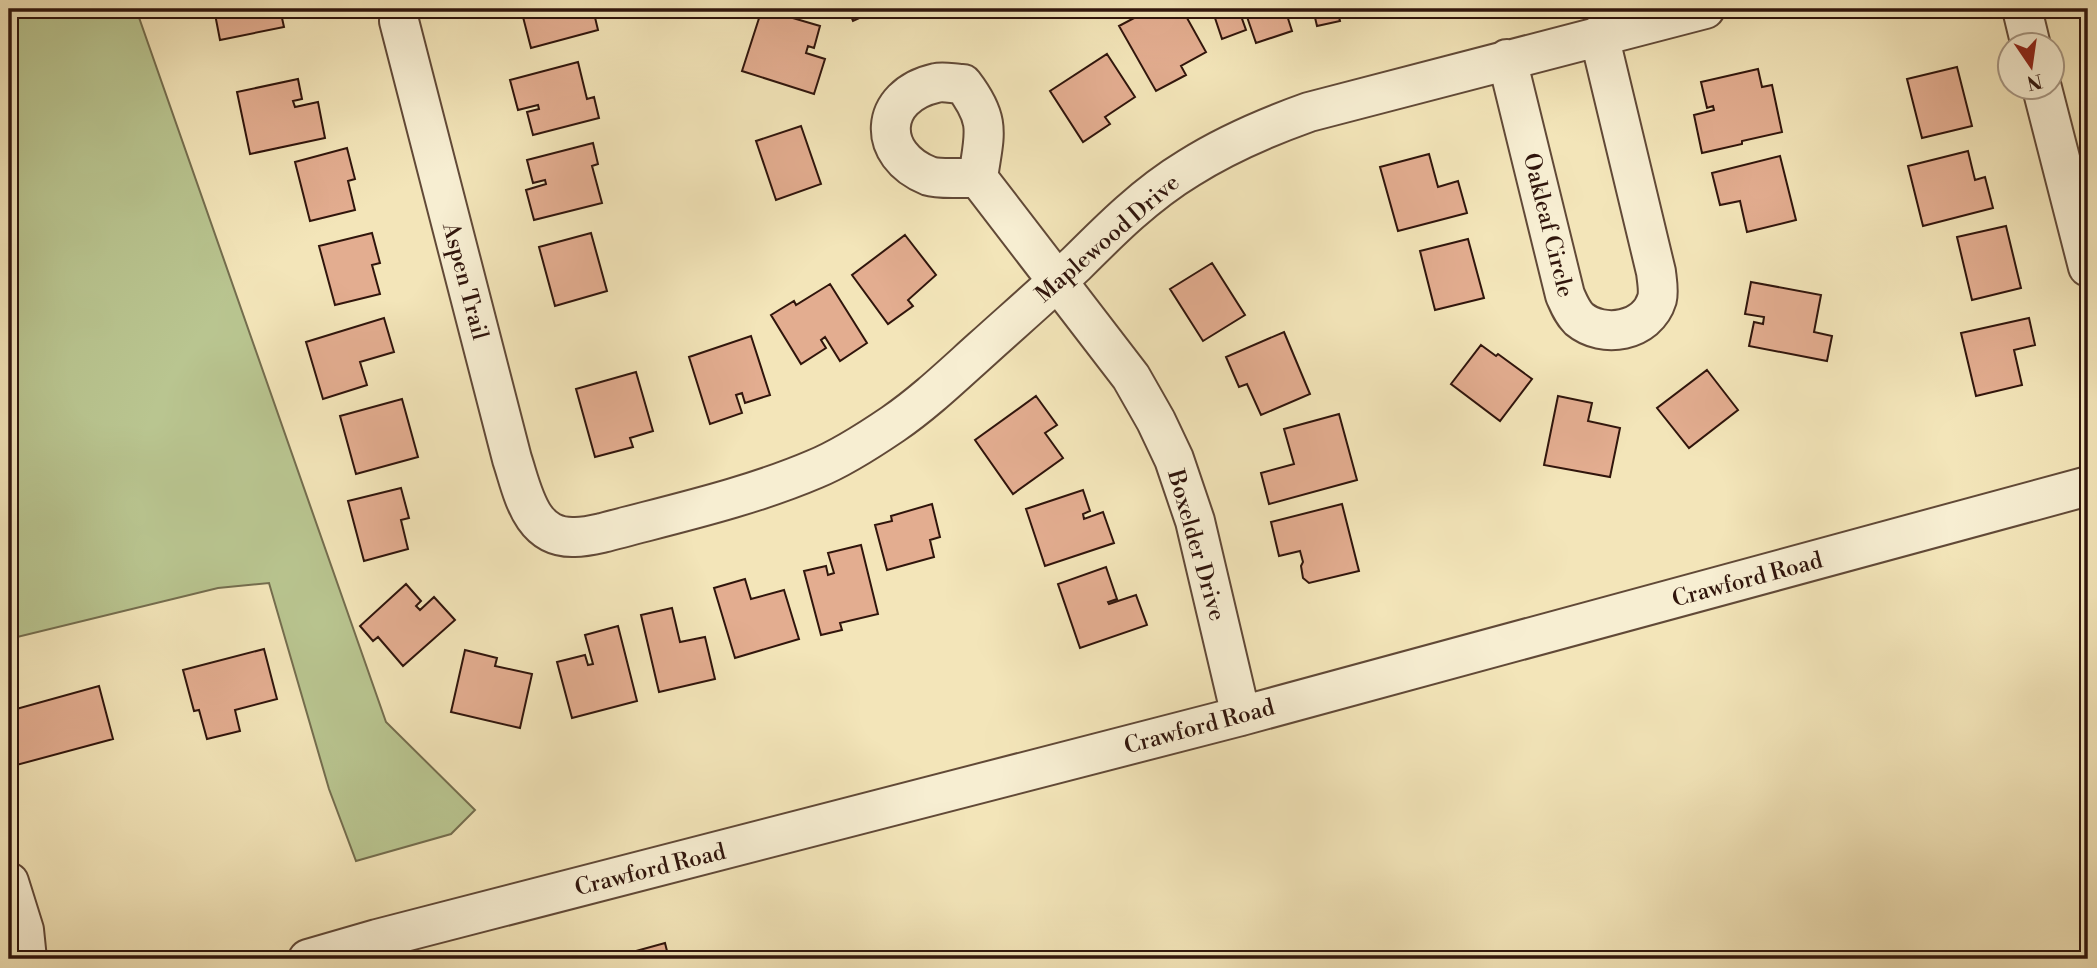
<svg xmlns="http://www.w3.org/2000/svg" width="2097" height="968" font-family="'Libre Bodoni',serif">
<style>
.green{fill:#b9c590;stroke:#746d4e;stroke-width:2}
.building{fill:#e3ad90;stroke:#30150c;stroke-width:2}
.lines{fill:none;stroke-linecap:round;stroke-linejoin:round}
.minor-casing{stroke:#614937;stroke-width:42}
.minor{stroke:#f7eed2;stroke-width:38}
.labels{text-anchor:middle;stroke-width:5;stroke-linejoin:round;paint-order:stroke}
.street-label{font-size:23px;fill:#30150c;stroke:#f7eed2}
</style>
<rect width="100%" height="100%" fill="#f3e5b9"/>
<filter id="stains"><feTurbulence type="fractalNoise" baseFrequency=".00286" numOctaves="4"/><feColorMatrix values="0 0 0 0 .2 0 0 0 0 .09 0 0 0 0 .02 0 0 0 .5 -.17"/></filter>
<radialGradient id="worn" r=".72"><stop offset=".6" stop-color="#630" stop-opacity="0"/><stop offset="1" stop-color="#630" stop-opacity=".3"/></radialGradient>
<path class="green" d="M9 9H136L386 722 475 810 451 834 356 861 329 789 269 583 218 588 9 639Z"/>
<path class="building" d="M214 9H280L284 27 220 40Z
M542 9H593L598 30 531 48 523 17 543 12Z
M762 9 820 26 814 48 808 46 806 53 825 59 814 94 742 71Z
M848 9H879L853 21Z
M1151 9H1182L1206 52 1181 66 1186 75 1156 91 1119 26Z
M1212 9H1285L1292 31 1256 43 1245 11 1240 13 1246 30 1222 39Z
M1313 9H1337L1340 21 1317 26Z
M1107 54 1135 97 1105 117 1110 124 1083 142 1050 91Z
M578 62 587 99 594 97 599 118 533 135 527 112 539 109 538 105 518 110 510 80Z
M1957 67 1972 126 1922 138 1907 79Z
M1758 69 1762 87 1772 85 1782 132 1742 141V144L1702 153 1694 115 1714 110 1713 106 1707 108 1701 82Z
M298 79 302 99 293 101 295 107 318 102 325 138 250 154 237 92Z
M801 126 821 184 776 200 756 141Z
M593 143 598 164 592 166 602 203 534 220 526 190 546 184 545 180 533 183 527 160Z
M347 148 355 179 348 181 355 210 310 221 295 162Z
M1968 151 1975 180 1985 177 1993 208 1923 226 1908 166Z
M1429 154 1438 187 1458 181 1467 213 1398 231 1380 167Z
M1780 156 1796 220 1747 232 1740 201 1720 205 1712 173Z
M2006 226 2021 288 1972 300 1957 237Z
M372 233 380 263 372 265 380 294 335 305 319 246Z
M591 233 607 291 555 306 539 247Z
M905 235 936 275 908 300 913 306 888 324 852 275Z
M1468 239 1484 298 1435 310 1420 251Z
M1212 263 1245 315 1203 341 1170 289Z
M1751 282 1821 295 1814 332 1832 336 1827 361 1749 346 1754 322 1763 324 1764 317 1745 314Z
M830 284 867 343 840 361 825 337 821 340 826 348 801 364 771 315 794 301 796 305Z
M384 318 394 352 360 362 367 385 323 399 306 342Z
M2029 318 2035 345 2014 350 2022 385 1976 396 1961 333Z
M1284 332 1310 394 1261 415 1247 384 1239 387 1226 357Z
M751 336 770 395 745 403 742 393 736 395 742 413 710 424 689 357Z
M1481 345 1496 356 1498 354 1532 379 1500 421 1451 384Z
M1707 370 1738 410 1689 448 1657 408Z
M636 372 653 431 630 438 633 447 595 457 576 389Z
M1036 396 1057 425 1045 433 1063 458 1013 494 975 440Z
M1558 396 1592 403 1588 421 1620 428 1610 477 1544 465Z
M402 399 418 457 356 474 340 416Z
M1339 414 1357 480 1269 504 1261 473 1294 464 1284 429Z
M401 488 409 518 401 520 408 549 364 561 348 501Z
M1083 490 1090 511 1083 514 1084 519 1103 512 1114 543 1045 566 1026 509Z
M932 504 940 537 930 540 934 557 887 570 875 525 892 521 891 516Z
M1342 504 1359 571 1309 583 1303 578 1301 566 1303 562 1300 551 1279 556 1271 522Z
M861 545 878 614 840 623 842 630 821 635 804 571 826 566 828 575 834 573 828 553Z
M1106 567 1117 599 1108 602 1109 604 1136 595 1147 625 1080 648 1058 584Z
M745 579 751 599 784 590 799 639 735 658 714 588Z
M406 584 421 601 416 606 420 610 434 597 455 620 403 666 378 637 373 641 360 626Z
M672 608 680 642 705 637 715 679 659 692 641 615Z
M618 626 637 701 572 718 557 662 585 655 588 665 593 664 585 635Z
M264 649 277 699 235 710 240 731 207 739 199 710 194 711 183 670Z
M465 650 497 658 495 666 532 674 520 728 451 712Z
M99 686 113 739 9 767V711Z
M665 943 669 959H607Z"/>
<g class="lines">
<defs>
<path id="minor" d="M2022 9 2031 46
M399 21 512 459C523 492 530 539 575 537 584 537 593 535 602 533 673 514 747 498 815 469 842 458 868 441 893 424 925 402 953 375 982 349 1013 321 1045 293 1076 264 1111 229 1146 194 1189 168 1227 144 1267 127 1309 112L1705 9
M1507 59 1565 295C1569 304 1572 312 1579 319 1603 339 1647 332 1657 299 1659 291 1657 281 1656 272L1599 35
M2042 88 2088 267
M978 178C984 134 992 122 963 84 954 84 944 81 936 83 878 96 876 155 929 176 941 180 965 177 978 178L1131 377 1156 421 1174 459 1195 521 1241 716
M9 882 24 930 27 959
M308 959 377 939 1241 716 2088 486"/>
</defs>
<use href="#minor" class="minor-casing"/>
<use href="#minor" class="minor"/>
</g>
<g class="labels">
<g class="street-label">
<text transform="translate(1549 225) rotate(76)" y="8">Oakleaf Circle</text>
<text transform="translate(1107 238) rotate(-41)" y="8">Maplewood Drive</text>
<text transform="translate(466 281) rotate(75)" y="8">Aspen Trail</text>
<text transform="translate(1197 545) rotate(74)" y="8">Boxelder Drive</text>
<text transform="translate(1747 579) rotate(-15)" y="8">Crawford Road</text>
<text transform="translate(1199 726) rotate(-15)" y="8">Crawford Road</text>
<text transform="translate(650 869) rotate(-14)" y="8">Crawford Road</text>
</g>
</g>
<rect width="2097" height="968" fill="none" stroke="#f3e5b9" stroke-width="35"/>
<rect x="10" y="10" width="2076" height="947" fill="none" stroke="#30150c" stroke-width="3.5"/>
<rect x="18" y="18" width="2062" height="933" fill="none" stroke="#30150c" stroke-width="2"/>
<g transform="translate(2031 66) rotate(167)"><circle r="33" fill="#f7eed2" stroke="#a79783" stroke-width="2"/>
<path d="M0-5L12 26L0 18L-12 26Z" fill="#8f2418"/>
<text y="-10" font-size="19" font-weight="bold" text-anchor="middle" fill="#30150c">N</text>
</g>
<rect width="100%" height="100%" filter="url(#stains)"/>
<rect width="100%" height="100%" fill="url(#worn)"/>
</svg>
